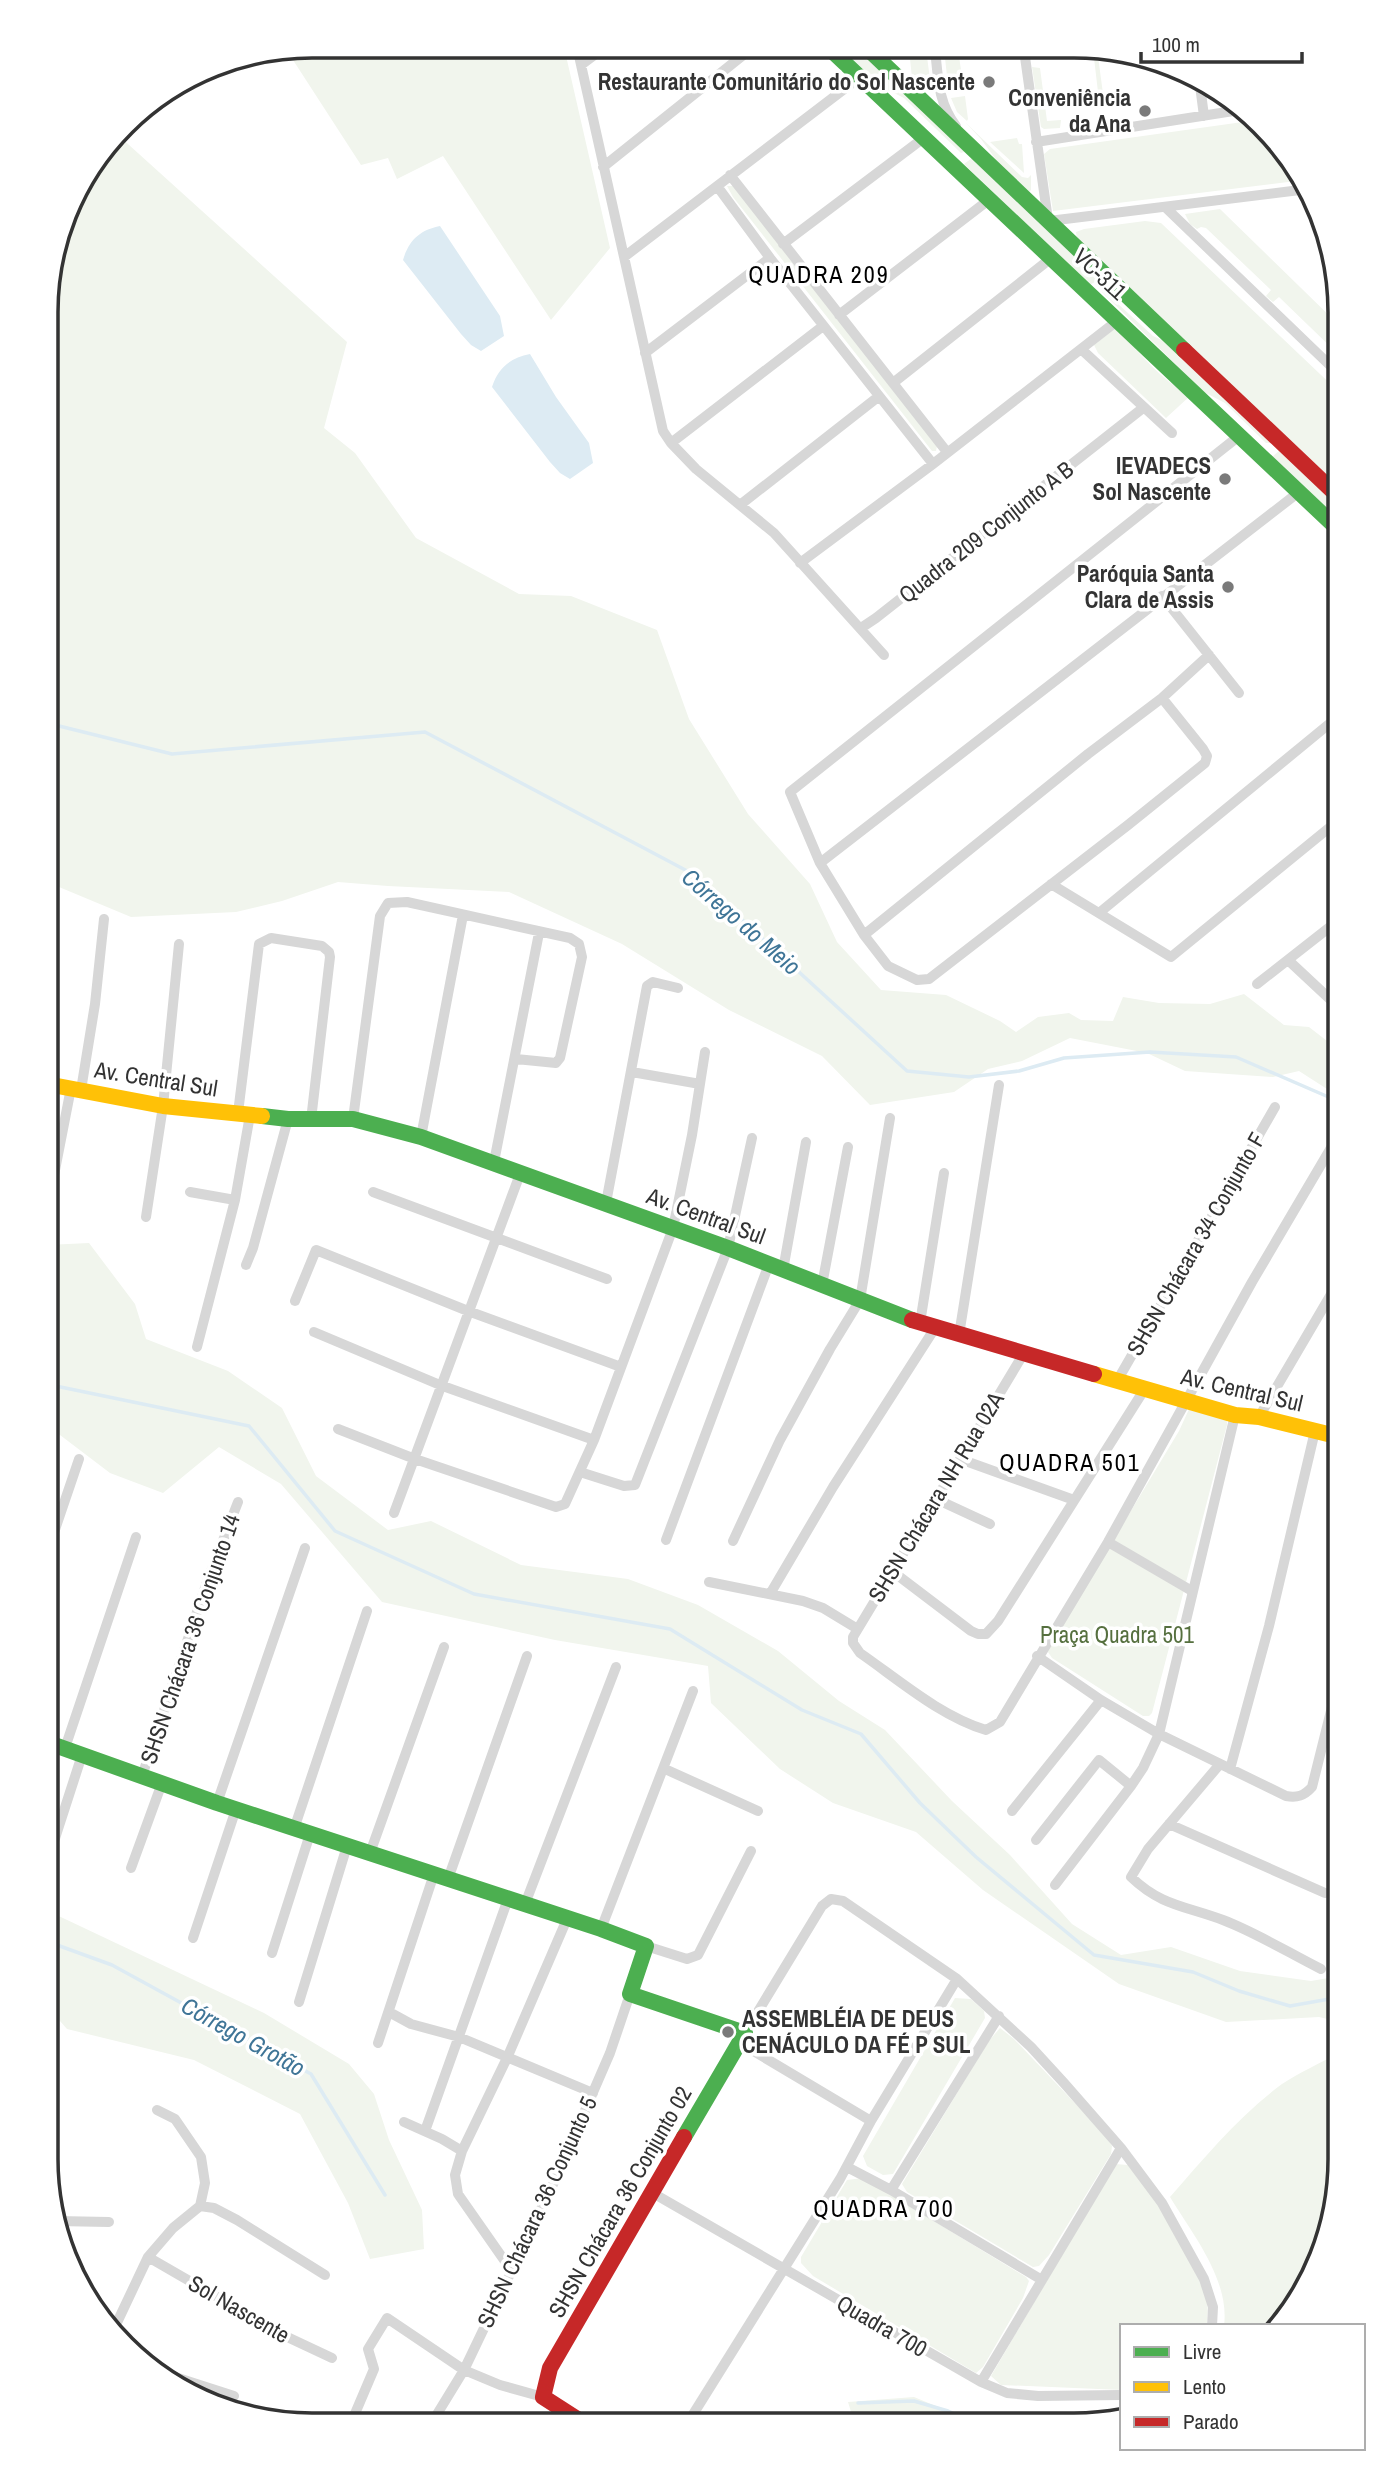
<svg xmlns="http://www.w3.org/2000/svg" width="1386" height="2471" font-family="'Archivo Narrow',sans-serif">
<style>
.green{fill:#f1f5ed}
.water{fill:#ddebf3}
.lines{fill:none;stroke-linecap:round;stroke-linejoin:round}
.stream{stroke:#ddebf3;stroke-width:3.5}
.street{stroke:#d7d7d7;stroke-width:10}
.fast{stroke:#4caf50;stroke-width:16}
.slow{stroke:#ffc107;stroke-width:16}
.jam{stroke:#c62828;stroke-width:16}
.poi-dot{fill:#7a7a7a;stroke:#fff;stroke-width:2.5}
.labels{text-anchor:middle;stroke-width:7;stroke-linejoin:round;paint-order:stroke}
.poi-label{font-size:23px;font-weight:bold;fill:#333;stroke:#fff;text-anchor:end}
.street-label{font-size:23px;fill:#333;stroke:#fff}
.park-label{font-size:23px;fill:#56703f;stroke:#fff}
.neighbourhood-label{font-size:24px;letter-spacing:2px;fill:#000;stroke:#fff}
.water-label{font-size:24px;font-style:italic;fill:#3f7597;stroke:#fff}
.rim{fill:none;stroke:#333;stroke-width:3.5}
</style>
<rect width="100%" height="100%" fill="#fff"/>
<path class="green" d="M312 46 564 47 610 248 551 320 443 156 397 179 388 158 361 165 293 60V49Z
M842 49H859L964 149V152L961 153 904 98 882 87Z
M909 49H926L931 87 927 92 912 78Z
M944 49 958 50 963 83 948 85Z
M1098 56 1105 109H1100L1094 58Z
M1032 67 1040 68 1047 121 1061 120 1060 128 1044 129 1041 127Z
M965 96 968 119 967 121 957 112 951 98Z
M1257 120 1295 164 1304 180 1053 211 1044 154 1050 149Z
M965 122 1022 177 1028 178 1031 175V190L1029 192 1002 168 981 139Z
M118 135 347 342 324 428 355 453 416 538 519 594 571 596 657 630 689 719 748 814 810 884 837 942 881 990 946 995 1000 1021 1016 1032 1038 1017 1069 1013 1081 1020 1113 1021 1123 997 1159 1003 1210 1004 1244 994 1284 1025 1309 1027 1340 1051V1112L1327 1089 1299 1071 1273 1077 1185 1071 1147 1053 1070 1038 1022 1061 988 1069 954 1092 870 1105 822 1056 729 1010 622 944 509 892 388 886 338 882 282 901 236 912 131 917 47 882 48 277 73 194Z
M1017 138 1019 144H1022L1024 173 990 142Z
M972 158 1101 278 1090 285 964 164Z
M727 186H734L937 446 936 451H932L733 197Z
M1220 209 1340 326V356L1279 297 1273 302 1266 296 1271 290 1206 228 1201 227 1197 229 1190 224 1185 214Z
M1145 221 1161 223 1340 393V486L1332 482 1077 240 1076 232 1084 229Z
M1102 292H1105L1153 336 1171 344 1271 440 1270 443H1266L1225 403 1204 392Z
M1116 328 1120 330C1141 356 1161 379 1190 396L1166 418 1098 353 1094 345Z
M1280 450 1340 505V520L1272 457Z
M89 1243 135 1304 146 1339 228 1371 282 1408 316 1476 388 1530 431 1521 521 1565 628 1579 698 1605 778 1651 839 1701 885 1730 952 1801 1010 1855 1072 1924 1121 1955 1171 1947 1240 1971 1311 1981 1340 1976V2022L1319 2017 1226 2022 1119 1984 983 1890 916 1832 833 1803 780 1769 711 1703 708 1666 555 1640 382 1602 281 1484 219 1447 163 1493 110 1473 60 1435 46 1429 47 1245Z
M1190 1407 1227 1416V1425L1152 1713 1149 1716H1143L1052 1658 1048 1652 1049 1647 1179 1431Z
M46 1910 264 2013 349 2064 374 2094 389 2140 422 2210 424 2249 370 2259 348 2203 300 2114 194 2060 67 2029 46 2005Z
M955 1998 971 1999 984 2011 985 2018 893 2174 883 2175 867 2166 863 2156Z
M1000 2028 1014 2039 1106 2136 1112 2146 1111 2154 1049 2255 1039 2266 1033 2267 907 2192 902 2184 988 2042Z
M1340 2052V2177L1320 2261 1281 2326H1224C1230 2280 1193 2235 1170 2197 1205 2157 1239 2116 1282 2084 1300 2072 1321 2063 1340 2052Z
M1115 2164 1128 2165C1159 2205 1193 2249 1206 2298 1209 2307 1207 2317 1207 2326H1122V2390L1001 2385 991 2376Z
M863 2178 1026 2277 1029 2281 1023 2298 983 2367 976 2373 813 2276 801 2263V2257L847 2180Z
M914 2397 948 2411 1007 2422 1011 2425H855L848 2402Z"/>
<path class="water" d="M440 226 500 316 504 336 481 351 471 345 461 334 403 260C409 240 420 230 440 226Z
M530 354 556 397 589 443 593 463 570 479 560 473 550 462 492 387C498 368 510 358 530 354Z"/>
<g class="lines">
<path class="stream" d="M47 723 172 754 425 732 691 873 907 1071 969 1077 1019 1071 1064 1058 1150 1052 1236 1057 1340 1102
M46 1384 249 1426 335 1531 474 1594 670 1629 802 1710 861 1734 920 1803 976 1857 1094 1955 1193 1972 1239 1991 1290 2006 1335 1998
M46 1941 112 1965 311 2074 385 2195
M858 2403 914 2401 948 2411 979 2425"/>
<path class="street" d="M577 47 663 431 671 443 696 469 774 533 884 655
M935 49C938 77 938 103 956 126
M1024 50 1048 220
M581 65 605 47
M1199 78 1204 116
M1036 142 1246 109
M603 167 752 48
M730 175 947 452
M717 186 770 258 933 464
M1165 207 1340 375
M1049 221 1308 189
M783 244 925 137
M624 257 860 77
M839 315 990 199
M1081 349 1172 433
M645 353 770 258
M893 383 1050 259
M671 443 823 326
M740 505 878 397
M800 563 933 464 1117 321
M1162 596 1239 693
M861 628 876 618 1143 408
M1162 698 1203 749 1207 756 1205 763 1128 825 929 979 917 980 888 966 864 935 820 863 790 792 1239 436
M820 863 1299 492
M1051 884 1171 957 1340 819
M1099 913 1340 715
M864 935 1088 754 1162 698 1209 655
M1288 960 1333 1002 1340 1013
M1257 984 1340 919
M632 1072 700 1084
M81 1090 95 1004 104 919
M238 1113 259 944 271 938 322 946 329 952 330 957 311 1120
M353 1119 380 916 388 903 407 902 570 938 579 944 582 957 560 1058 556 1063 516 1059
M421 1137 463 915
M494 1162 539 933
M190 1192 235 1200
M373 1192 607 1279
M606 1203 647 986 653 982 678 988
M47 1211 71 1088
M146 1217 163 1106 179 944
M246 1265 253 1248 288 1119
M783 1270 806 1142
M822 1285 848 1147
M295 1301 316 1250 468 1311 621 1367
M920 1323 944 1173
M314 1332 440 1385 594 1440
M959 1335 999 1085
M197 1347 235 1200 250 1115
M1024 1353 853 1637V1643L860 1653C899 1680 940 1716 986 1730L1000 1722 1108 1542 1252 1282 1335 1141
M1117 1381 1275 1107
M1259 1417 1340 1279
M338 1429 415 1459 556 1507 565 1504 594 1440 673 1228 692 1135 705 1052
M960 1459 1074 1500
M580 1472 624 1486 635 1485 728 1248 752 1138
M936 1499 990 1524
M394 1513 520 1174
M666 1540 769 1264
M733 1541 780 1440 830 1349 860 1300 890 1118
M1108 1542 1192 1591
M46 1556 79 1459
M892 1571 971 1631 978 1634H986L998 1621 1144 1390
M709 1582 803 1601 823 1608 856 1628
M770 1594 833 1487 935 1328
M1037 1656 1101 1700 1159 1734 1286 1796C1297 1798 1304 1796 1312 1787L1340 1675
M65 1748 136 1537
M1220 1764 1148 1849 1131 1877C1161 1906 1186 1906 1223 1920 1257 1933 1289 1953 1321 1969
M665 1769 758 1811
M1230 1769 1269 1626 1315 1431
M142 1776 208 1579 238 1502
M217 1803 305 1548
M1012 1811 1101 1700
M1169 1824 1325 1893
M294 1829 367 1611
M1036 1840 1099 1760 1131 1786
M370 1853 444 1647
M48 1860 82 1755
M131 1868 162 1783
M448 1879 527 1656
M1055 1885 1131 1786 1143 1768 1159 1734 1235 1415
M525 1904 616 1667
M601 1929 693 1691
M193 1938 236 1809
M646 1946 687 1959 698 1955 751 1851
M272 1953 310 1834
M299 2002 347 1846
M389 2012 411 2024 459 2037 593 2093
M745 2033 822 1906 831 1899 843 1901 957 1979 1031 2047 1064 2083 1121 2148 1162 2203 1204 2279 1213 2307 1212 2326
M378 2043 434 1874
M740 2043 871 2121
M404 2122 442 2139 462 2151
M425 2131 508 1899
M847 2167 891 2190 1042 2280
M891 2190 999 2016
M651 2192 981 2382 1007 2393 1038 2396 1122 2395
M200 2206 214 2208 237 2220 325 2275
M56 2221 109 2222
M148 2257 283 2335 332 2358
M511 2270 458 2194 455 2175 462 2151 507 2058 567 1919
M113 2331 148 2257 173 2228 200 2206 205 2183 201 2157 175 2119 157 2110
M147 2368 234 2396
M981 2382 1121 2148
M351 2423 374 2369 368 2349 387 2318 464 2370 500 2385 543 2397
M431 2424 464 2370 555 2180 610 2053 630 1994
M687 2424 840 2179 871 2121 957 1979"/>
<path class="fast" d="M830 49 1340 531
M868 49 1184 350
M262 1116 288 1119H353L421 1137 728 1248 912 1320
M46 1742 217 1803 601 1929 646 1946 630 1994 745 2033 684 2137"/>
<path class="slow" d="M47 1084 163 1106 262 1116
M1094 1374 1235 1415 1259 1417 1340 1437"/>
<path class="jam" d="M1184 350 1340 498
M912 1320 1094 1374
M585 2424 543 2397 550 2368 684 2137"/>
</g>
<g class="poi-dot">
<circle cx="989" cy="82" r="7"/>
<circle cx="1145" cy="111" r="7"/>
<circle cx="1225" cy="479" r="7"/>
<circle cx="1228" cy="587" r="7"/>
<circle cx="728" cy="2032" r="7"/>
</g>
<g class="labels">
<g class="poi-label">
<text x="975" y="90">Restaurante Comunitário do Sol Nascente</text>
<text x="1131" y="106">Conveniência<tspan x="1131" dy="26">da Ana</tspan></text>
<text x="1211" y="474">IEVADECS<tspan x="1211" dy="26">Sol Nascente</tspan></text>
<text x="1214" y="582">Paróquia Santa<tspan x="1214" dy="26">Clara de Assis</tspan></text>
<text x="742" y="2027" text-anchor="start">ASSEMBLÉIA DE DEUS<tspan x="742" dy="26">CENÁCULO DA FÉ P SUL</tspan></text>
</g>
<g class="street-label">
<text transform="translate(1100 274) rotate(43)" y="8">VC-311</text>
<text transform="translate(986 532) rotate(-38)" y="8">Quadra 209 Conjunto A B</text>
<text transform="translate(156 1079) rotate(9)" y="8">Av. Central Sul</text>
<text transform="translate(706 1216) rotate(20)" y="8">Av. Central Sul</text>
<text transform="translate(1196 1244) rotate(-60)" y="8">SHSN Chácara 34 Conjunto F</text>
<text transform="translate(1242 1390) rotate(13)" y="8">Av. Central Sul</text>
<text transform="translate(936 1497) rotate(-59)" y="8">SHSN Chácara NH Rua 02A</text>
<text transform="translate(190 1639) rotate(-71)" y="8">SHSN Chácara 36 Conjunto 14</text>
<text transform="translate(620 2202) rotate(-60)" y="8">SHSN Chácara 36 Conjunto 02</text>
<text transform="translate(537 2212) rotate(-65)" y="8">SHSN Chácara 36 Conjunto 5</text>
<text transform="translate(239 2309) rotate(30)" y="8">Sol Nascente</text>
<text transform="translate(882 2326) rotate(30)" y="8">Quadra 700</text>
</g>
<g class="park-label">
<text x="1117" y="1643">Praça Quadra 501</text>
</g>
<g class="neighbourhood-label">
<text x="819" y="283">QUADRA 209</text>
<text x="1070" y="1471">QUADRA 501</text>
<text x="884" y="2217">QUADRA 700</text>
</g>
<g class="water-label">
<text transform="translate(741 922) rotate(41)" y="8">Córrego do Meio</text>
<text transform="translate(243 2037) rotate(29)" y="8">Córrego Grotão</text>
</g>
</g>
<path d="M0 0H1386V2471H0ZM312 58H1074A254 254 0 0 1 1328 312V2159A254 254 0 0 1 1074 2413H312A254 254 0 0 1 58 2159V312A254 254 0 0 1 312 58Z" fill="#fff" fill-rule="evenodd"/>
<path class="rim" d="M312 58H1074A254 254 0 0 1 1328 312V2159A254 254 0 0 1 1074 2413H312A254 254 0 0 1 58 2159V312A254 254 0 0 1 312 58Z"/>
<rect x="1120" y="2324" width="245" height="126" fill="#ffffff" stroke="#adadad" stroke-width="2"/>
<rect x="1134" y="2347" width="35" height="10" fill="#4caf50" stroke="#adadad" stroke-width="2"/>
<text x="1183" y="2359" font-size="21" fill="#333333">Livre</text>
<rect x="1134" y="2382" width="35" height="10" fill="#ffc107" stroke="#adadad" stroke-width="2"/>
<text x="1183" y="2394" font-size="21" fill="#333333">Lento</text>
<rect x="1134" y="2417" width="35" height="10" fill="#c62828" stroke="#adadad" stroke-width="2"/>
<text x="1183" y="2429" font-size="21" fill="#333333">Parado</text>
<path d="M1141 52v10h161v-10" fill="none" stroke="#333333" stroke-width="3.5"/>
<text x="1152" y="52" font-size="21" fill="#333333" stroke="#ffffff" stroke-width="5" paint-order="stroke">100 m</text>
</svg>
